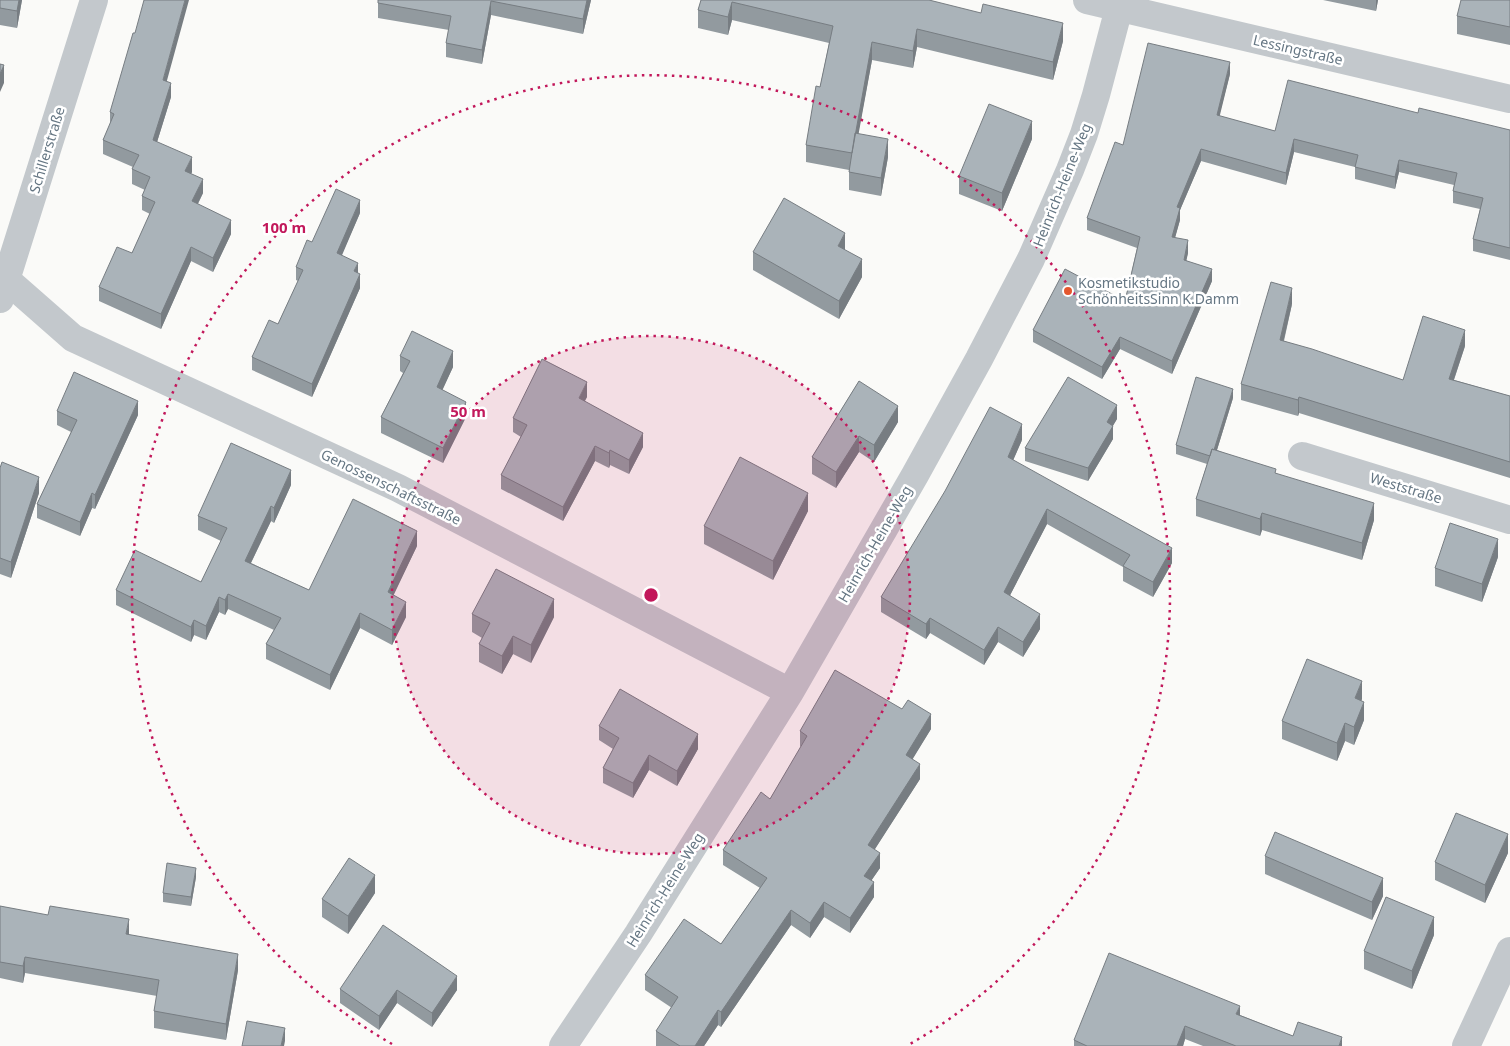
<svg xmlns="http://www.w3.org/2000/svg" width="1510" height="1046" font-family="'Noto Sans',sans-serif">
<style>
.lines{fill:none;stroke-linecap:round;stroke-linejoin:round}
.minor{stroke:#c3c8cc;stroke-width:28}
.wall{fill:#929a9f}
.shaded-wall{fill:#777d82}
.building{fill:#aab3b9;stroke:#777d82}
.ring{fill:none;stroke:#c2185b;stroke-width:2.5;stroke-dasharray:2.5 5}
.poi-dot{fill:#e4572e;stroke:#fff;stroke-width:2}
.labels{text-anchor:middle;stroke-width:5;stroke-linejoin:round;paint-order:stroke}
.street-label{font-size:14px;fill:#657683;stroke:#fff}
.poi-label{font-size:14px;fill:#657683;stroke:#fff;text-anchor:start}
.centre{fill:#c2185b;stroke:#fff;stroke-width:2.5}
.ring-label{font-size:15px;text-anchor:middle;font-weight:bold;fill:#c2185b;stroke:#fff;stroke-width:5;stroke-linejoin:round;paint-order:stroke}
</style>
<rect width="100%" height="100%" fill="#fafaf8"/>
<g class="lines">
<path class="minor" d="M1087 0 1510 99
M0 274 73 338 398 488 790 692
M0 299 94 0
M1302 456 1510 520
M563 1046 638 934 790 692 915 475 979 359 1031 259 1070 170 1084 134 1096 95 1119 8
M1466 1046 1510 951"/>
</g>
<path class="wall" d="M0 0H22L17 28 0 25Z
M378 0H591L583 34 491 15 482 64 446 57V43L449 30 378 18Z
M701 0H928L1063 41 1053 80 917 47 913 68 872 60 858 134 888 157 881 196 849 190V170L806 162V145L820 87 829 43 732 20 728 35 698 28V10Z
M1323 0H1378L1376 11Z
M1510 0V45L1457 34V16Z
M1230 74 1219 116 1275 131 1418 113 1510 130V260L1473 251V239L1480 209 1453 203V191L1454 185 1399 172 1395 189 1355 179V167L1294 152 1286 185 1201 161 1180 210V220L1175 237 1188 253 1186 260 1212 281 1172 374 1120 349 1102 379 1033 342V330L1125 301 1137 248 1087 230V218L1123 145Z
M167 81 171 97 157 142 192 172 191 174 203 193 198 204 231 234 213 272 191 261 161 329 99 301V287L132 253 150 214 142 210V196L145 190 132 184V169L133 167 103 154V140L110 125V112Z
M1032 139 1002 211 959 194V176Z
M360 213 341 256 358 273 360 288 312 397 252 370V357L278 324 298 281 296 280V267L312 242Z
M845 250 862 277 839 319 753 270V252Z
M1292 304 1284 341 1403 380 1465 346 1454 380 1510 396V478L1299 413 1298 416 1241 400V384Z
M400 356 453 367 442 390 466 417 443 463 381 433V417L403 373 400 371Z
M859 381 898 422 874 462 859 452 836 488 812 474V457Z
M587 397 584 401 643 447 629 474 610 465 609 468 595 461 563 521 501 489V475L521 437 513 432V418Z
M1233 398 1217 450 1276 474 1374 520 1362 560 1262 530 1260 536 1196 516V499L1207 464 1176 454V445Z
M57 411 138 415 95 509 92 508 80 536 37 518V504L71 432 57 425Z
M1117 419 1113 425V439L1088 481 1025 461V448Z
M1022 440 1013 460 1172 563 1153 597 1123 581V567L1047 524 1010 595 1040 629 1023 657 998 642 984 665 930 633 926 639 881 612V597Z
M0 468 39 493 11 578 0 574Z
M291 485 274 523 271 521 251 563 309 590 417 546 393 595 406 617 392 645 360 628 330 690 266 659V644L274 630 228 609 225 615 219 612 206 640 194 635 191 642 116 605V590L201 582 221 541 198 530V516Z
M808 511 773 580 704 544V526Z
M1498 557 1482 602 1435 586V568Z
M472 614 554 617 531 663 513 654 502 674 479 662V644L482 638 472 632Z
M1362 699 1361 701 1364 720 1354 745 1345 741 1337 761 1282 739V721Z
M599 726 698 749 677 786 649 770 633 798 603 783V768L613 749 599 740Z
M931 729 912 759 920 779 874 850 880 868 871 881 874 897 850 933 824 917 810 938 791 925 721 1027 718 1025 704 1046H656V1031L672 1008 645 990V975L721 944 760 888 723 865V850L770 799 801 747 800 746V731Z
M1508 853 1485 903 1435 880V862Z
M1265 856 1383 896 1372 920 1265 874Z
M196 877 191 906 163 902V893Z
M375 893 348 934 322 917V899Z
M0 906 129 935 238 970 226 1040 154 1028V1011L157 996 25 973 23 983 0 978Z
M1434 935 1412 989 1364 969V951Z
M340 989 457 990 432 1027 397 1003 379 1030 340 1003Z
M1240 1015 1293 1036 1342 1046H1203L1185 1039 1183 1046H1074V1040Z"/>
<path class="shaded-wall" d="M19 0H22L17 28V11Z
M185 0H189L163 95V80Z
M587 0H591L583 34V19Z
M1376 0H1378L1376 11Z
M491 1V15L482 64V50Z
M732 2V20L728 35V17Z
M1063 23V41L1053 80V62Z
M917 29V47L913 68V51Z
M872 42V60L852 170V153Z
M1230 62V74L1217 127V115Z
M4 65V83L0 92V74Z
M171 83V97L153 155V140Z
M1032 121V139L1002 211V193Z
M888 139V157L881 196V178Z
M1294 139V152L1286 185V173Z
M1201 149V161L1180 210V220L1172 249V237L1177 207Z
M192 157V172L185 186V171Z
M1399 160V172L1395 189V177Z
M203 179V193L192 215V201Z
M360 200V213L337 267V253Z
M231 220V234L213 272V258Z
M845 233V251L838 246Z
M1188 240V253L1184 272V260Z
M191 247V261L161 329V314Z
M862 259V277L839 319V301Z
M358 263V276L354 271Z
M1212 269V281L1172 374V361Z
M360 274V288L312 397V384Z
M1292 288V304L1280 356V340Z
M1465 330V346L1449 394V379Z
M1120 337V349L1102 379V367Z
M453 351V367L437 402V387Z
M587 382V397L579 413V398Z
M1233 389V398L1212 466V457Z
M1299 397V413L1298 416V400Z
M138 401V415L95 509V495Z
M466 402V417L443 463V448Z
M1117 405V419L1110 431 1113 426V439L1088 481V468L1107 422Z
M898 406V422L874 462V445Z
M1022 424V440L1008 472V457Z
M643 433V447L629 474V460Z
M859 436V452L836 488V472Z
M595 446V461L563 521V507Z
M610 450V465L609 468V453Z
M291 470V485L274 523V508Z
M39 477V493L11 578V562Z
M92 493V508L80 536V522Z
M808 493V511L773 580V561Z
M1374 503V520L1362 560V543Z
M271 506V521L245 575V561Z
M1047 509V524L1004 607V592Z
M1262 513V530L1260 536V519Z
M417 531V546L388 607V592Z
M1498 539V557L1482 602V584Z
M1172 548V563L1153 597V582Z
M228 594V609L225 615V600Z
M219 597V612L206 640V626Z
M554 599V617L531 663V645Z
M406 602V617L392 645V630Z
M360 613V628L330 690V675Z
M1040 614V629L1023 657V642Z
M930 618V633L926 639V624Z
M194 620V635L191 642V627Z
M998 627V642L984 665V650Z
M513 636V654L502 674V656Z
M1362 681V699L1355 716V698Z
M1364 702V720L1354 745V727Z
M931 714V729L906 770V755Z
M1345 723V741L1337 761V743Z
M698 734V749L677 786V771Z
M649 755V770L633 798V783Z
M920 764V779L868 860V845Z
M1508 834V853L1485 903V885Z
M880 853V868L864 891V876Z
M196 868V877L191 906V897Z
M375 875V893L348 934V916Z
M1383 878V896L1372 920V902Z
M874 882V897L850 933V918Z
M824 902V917L810 938V923Z
M791 910V925L721 1027V1012Z
M1434 917V935L1412 989V971Z
M129 919V936L126 934Z
M238 954V970L226 1040V1024Z
M25 957V973L23 983V966Z
M457 976V990L432 1027V1013Z
M397 990V1003L379 1030V1016Z
M1240 1006V1018L1236 1014Z
M718 1010V1025L704 1046H695Z
M1185 1026V1039L1183 1046H1177Z
M285 1028V1041L284 1046H281Z
M1342 1037V1046H1339Z"/>
<path class="building" d="M0 0H19L17 11 0 8Z
M144 0H185L163 80 171 83 153 140 192 157 185 171 203 179 192 201 231 220 213 258 191 247 161 314 99 287 117 247 132 253 155 202 142 196 150 177 132 169 139 155 103 140 114 114 110 112 133 33H135Z
M378 0H587L583 19 491 1 482 50 446 43 451 16 378 3Z
M701 0H929L981 13 983 4 1063 23 1053 62 917 29 913 51 872 42 852 153 806 145 816 86 820 87 833 26 732 2 728 17 698 10Z
M1461 0H1510V27L1457 16Z
M1148 43 1230 62 1217 115 1275 131 1288 80 1418 113 1419 108 1510 130V248L1473 239 1483 198 1453 191 1457 173 1399 160 1395 177 1355 167 1358 155 1294 139 1286 173 1201 149 1177 207 1180 208 1172 237 1188 240 1184 260 1212 269 1172 361 1120 337 1102 367 1033 330 1065 269 1125 301 1140 237 1087 218 1115 142 1123 145Z
M0 64 4 65 0 74Z
M989 104 1032 121 1002 193 959 176Z
M855 133 888 139 881 178 849 172Z
M336 189 360 200 337 253 358 263 354 271 360 274 312 384 252 357 269 320 278 324 303 270 296 267 307 240 312 242Z
M784 198 845 233 838 246 862 259 839 301 753 252Z
M1271 282 1292 288 1280 340 1312 349 1403 380 1423 316 1465 330 1449 379 1510 396V462L1299 397 1298 400 1241 384Z
M412 331 453 351 437 387 466 402 443 448 381 417 410 361 400 356Z
M542 359 587 382 579 398 643 433 629 460 610 450 609 453 595 446 563 507 501 475 527 425 513 418Z
M74 372 138 401 95 495 92 493 80 522 37 504 77 420 57 411Z
M1068 377 1117 405 1107 422 1113 426 1088 468 1025 448Z
M1196 377 1233 389 1214 450 1212 449 1210 456 1176 445Z
M859 381 898 406 874 445 859 436 836 472 812 457Z
M990 407 1022 424 1008 457 1172 548 1153 582 1123 566 1130 555 1047 509 1004 592 1040 614 1023 642 998 627 984 650 930 618 926 624 881 597 945 491Z
M231 443 291 470 274 508 271 506 245 561 309 590 353 499 417 531 388 592 406 602 392 630 360 613 330 675 266 644 281 618 228 594 225 600 219 597 206 626 194 620 191 627 116 590 135 550 201 582 227 528 198 516Z
M1212 449 1276 469 1275 473 1374 503 1362 543 1262 513 1260 519 1196 499Z
M740 457 808 493 773 561 704 526Z
M2 462 39 477 11 562 0 558V468Z
M1450 523 1498 539 1482 584 1435 568Z
M496 569 554 599 531 645 513 636 502 656 479 644 490 623 472 614Z
M1307 659 1362 681 1355 698 1364 702 1354 727 1345 723 1337 743 1282 721Z
M835 670 902 709 908 700 931 714 906 755 920 764 868 845 880 853 864 876 874 882 850 918 824 902 810 923 791 910 721 1012 718 1010 695 1046H680L656 1031 678 997 645 975 684 919 721 944 767 878 723 850 761 792 770 799 807 736 800 731Z
M620 689 698 734 677 771 649 755 633 783 603 768 619 738 599 726Z
M1456 813 1508 834 1485 885 1435 862Z
M1275 832 1383 878 1372 902 1265 856Z
M349 858 375 875 348 916 322 899Z
M167 863 196 868 191 897 163 893Z
M1386 897 1434 917 1412 971 1364 951Z
M0 906 48 915 50 906 129 919 126 934 238 954 226 1024 154 1011 159 980 25 957 23 966 0 962Z
M383 925 457 976 432 1013 397 990 379 1016 340 989Z
M1109 953 1240 1006 1236 1014 1293 1036 1298 1022 1342 1037 1339 1046H1236L1185 1026 1177 1046H1087L1074 1040Z
M247 1021 285 1028 281 1046H242Z"/>
<circle cx="651" cy="595" r="259" fill="#c2185b" fill-opacity=".12"/>
<g class="ring">
<circle cx="651" cy="595" r="259"/>
<path d="M392 1044A519 519 0 1 1 910 1044"/>
</g>
<circle class="poi-dot" cx="1068" cy="291" r="5"/>
<g class="labels">
<g class="street-label">
<text transform="translate(1298 50) rotate(13)" y="5">Lessingstraße</text>
<text transform="translate(47 150) rotate(-73)" y="5">Schillerstraße</text>
<text transform="translate(1062 185) rotate(-68)" y="5">Heinrich-Heine-Weg</text>
<text transform="translate(391 487) rotate(26)" y="5">Genossenschaftsstraße</text>
<text transform="translate(1406 488) rotate(17)" y="5">Weststraße</text>
<text transform="translate(875 544) rotate(-60)" y="5">Heinrich-Heine-Weg</text>
<text transform="translate(665 890) rotate(-58)" y="5">Heinrich-Heine-Weg</text>
</g>
<g class="poi-label">
<text x="1078" y="288">Kosmetikstudio<tspan x="1078" dy="16">SchönheitsSinn K.Damm</tspan></text>
</g>
</g>
<circle cx="651" cy="595" r="8" class="centre"/>
<g class="ring-label">
<text x="284" y="233">100 m</text>
<text x="468" y="417">50 m</text>
</g>
</svg>
